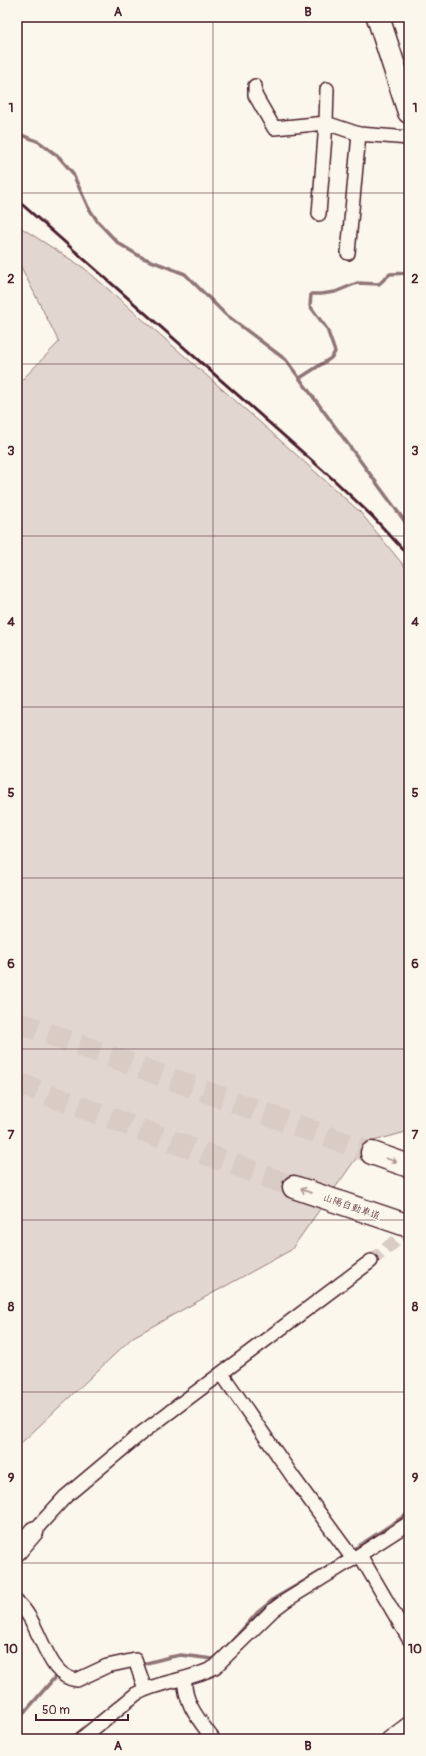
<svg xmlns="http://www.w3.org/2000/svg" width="426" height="1756" font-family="Pangolin,'Klee One',sans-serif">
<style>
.green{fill:#e2d7d0;stroke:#967b7e}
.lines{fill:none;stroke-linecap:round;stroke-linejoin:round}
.stream{stroke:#907477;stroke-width:3.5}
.street-tunnel{stroke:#d8ccc5;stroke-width:13;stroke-dasharray:13 6;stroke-linecap:butt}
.highway-tunnel{stroke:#d8ccc5;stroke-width:22;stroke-dasharray:22 11;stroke-linecap:butt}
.street-casing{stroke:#4a1f2b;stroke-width:16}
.secondary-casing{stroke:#4a1f2b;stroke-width:22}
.highway-casing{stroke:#4a1f2b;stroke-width:25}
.street{stroke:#fbf7ec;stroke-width:13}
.secondary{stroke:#fbf7ec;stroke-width:19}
.highway{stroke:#fbf7ec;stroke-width:22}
.rail{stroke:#4a1f2b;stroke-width:3}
.oneway{stroke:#ab9695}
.grid{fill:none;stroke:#4a1f2b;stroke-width:1;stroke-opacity:0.55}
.labels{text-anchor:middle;stroke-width:3;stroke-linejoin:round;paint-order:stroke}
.street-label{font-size:10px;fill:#4a1f2b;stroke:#fbf7ec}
.neatline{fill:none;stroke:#4a1f2b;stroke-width:1.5}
.grid-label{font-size:13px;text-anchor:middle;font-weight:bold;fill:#4a1f2b}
</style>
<rect width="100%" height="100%" fill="#fbf7ec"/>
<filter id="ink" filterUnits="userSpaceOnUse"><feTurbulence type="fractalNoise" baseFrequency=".025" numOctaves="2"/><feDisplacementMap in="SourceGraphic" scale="8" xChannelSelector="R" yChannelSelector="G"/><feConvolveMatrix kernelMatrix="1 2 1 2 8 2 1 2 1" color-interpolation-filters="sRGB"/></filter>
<g filter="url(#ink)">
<path class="green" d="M17 225 84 268 271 432 360 512 409 572V1131L367 1143 291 1250 133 1337 17 1447V385L59 342 17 259Z"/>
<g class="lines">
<path class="stream" d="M17 133 39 142 59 157 72 172 88 207 98 222 118 243 141 257 185 274 225 314 286 360 409 527
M300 378 331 358 335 352 327 329 310 306 311 294H321L335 292 357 283 379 284 390 274 409 273
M351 1551 409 1513
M325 1569 346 1555
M226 1648 258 1612 275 1598 320 1572
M139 1665 170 1657 181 1655 213 1659 220 1654
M17 1719 24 1713 56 1676 59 1677"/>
<path class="street-tunnel" d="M371 1261 409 1230"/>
<path class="highway-tunnel" d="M17 1022 372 1153
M17 1083 294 1187"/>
<defs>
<path id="street" d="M255 86V95L274 128 326 123 359 134 409 138
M319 214 326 123 327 89
M348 253 359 134
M222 1374 293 1477 353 1559
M34 1531 65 1497 139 1435 371 1261
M360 1555 409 1639
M17 1602C41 1621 45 1677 77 1680L107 1666 135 1660 145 1689
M185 1679C183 1702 200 1721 213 1739
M81 1739 136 1694C161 1680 190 1681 215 1667L273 1610 285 1601 353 1559 409 1523
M388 1739 409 1723"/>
<path id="secondary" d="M17 1551 34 1531"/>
<path id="highway" d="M378 17 409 112
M372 1153 409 1166
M294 1187 409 1226"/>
</defs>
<use href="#street" class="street-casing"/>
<use href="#secondary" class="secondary-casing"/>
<use href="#highway" class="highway-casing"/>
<use href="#street" class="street"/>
<use href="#secondary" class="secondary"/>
<use href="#highway" class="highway"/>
<path class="rail" d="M17 200 334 480 373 517 409 556"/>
</g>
<defs><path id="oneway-shaft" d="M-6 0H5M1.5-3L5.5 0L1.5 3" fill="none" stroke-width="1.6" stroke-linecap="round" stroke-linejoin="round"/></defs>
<g class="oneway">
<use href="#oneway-shaft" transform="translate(391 1160) rotate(20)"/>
<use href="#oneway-shaft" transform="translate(306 1191) rotate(-161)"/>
</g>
</g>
<path class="grid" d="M213 17V1739M17 193H409M17 364H409M17 536H409M17 707H409M17 878H409M17 1049H409M17 1220H409M17 1392H409M17 1563H409"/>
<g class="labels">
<g class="street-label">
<text transform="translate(352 1206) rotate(19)" y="4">山陽自動車道</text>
</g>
</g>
<rect width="426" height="1756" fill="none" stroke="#fbf7ec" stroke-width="44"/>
<path d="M36 1714v6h92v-6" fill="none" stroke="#4a1f2b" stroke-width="2"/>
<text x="42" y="1714" font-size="12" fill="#4a1f2b" stroke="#fbf7ec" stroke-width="3" paint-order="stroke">50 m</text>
<rect x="22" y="22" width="382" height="1712" class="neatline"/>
<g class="grid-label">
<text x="118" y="16">A</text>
<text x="308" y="16">B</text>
<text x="11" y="112">1</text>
<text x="415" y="112">1</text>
<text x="11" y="283">2</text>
<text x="415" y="283">2</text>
<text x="11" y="455">3</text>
<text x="415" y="455">3</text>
<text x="11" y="626">4</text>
<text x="415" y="626">4</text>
<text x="11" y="797">5</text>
<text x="415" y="797">5</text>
<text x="11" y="968">6</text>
<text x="415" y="968">6</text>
<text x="11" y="1139">7</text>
<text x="415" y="1139">7</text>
<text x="11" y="1311">8</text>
<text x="415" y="1311">8</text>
<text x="11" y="1482">9</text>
<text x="415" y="1482">9</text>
<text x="11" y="1653">10</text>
<text x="415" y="1653">10</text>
<text x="118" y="1750">A</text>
<text x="308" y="1750">B</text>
</g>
</svg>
